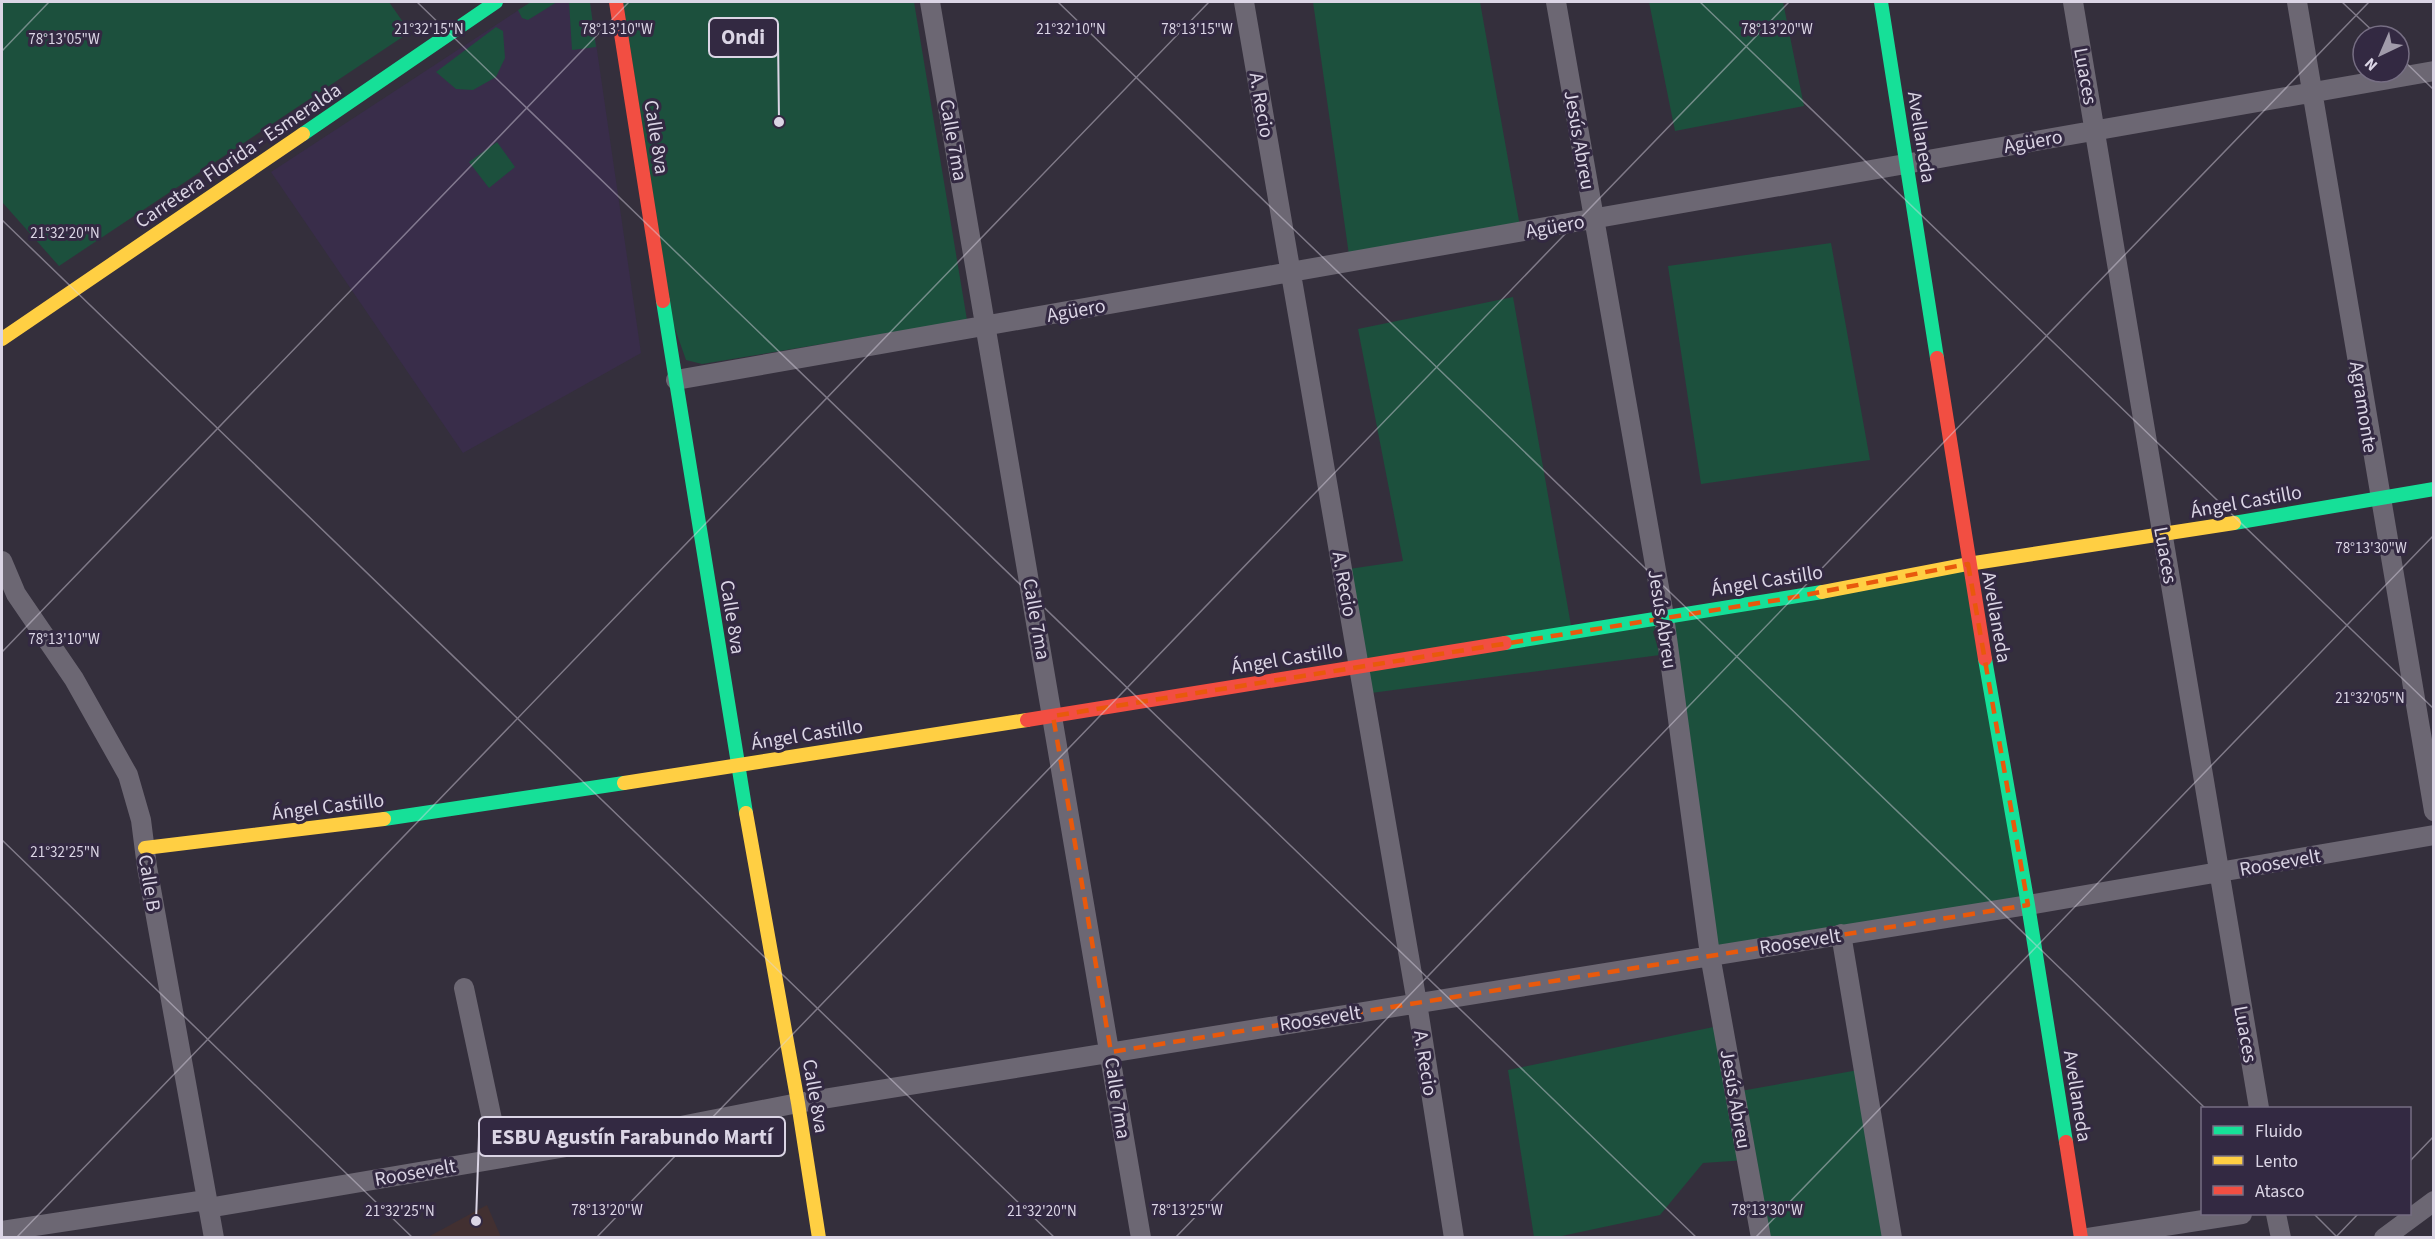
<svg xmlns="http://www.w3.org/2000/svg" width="2435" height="1239" font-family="'Source Sans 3',sans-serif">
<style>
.built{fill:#392d4a}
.education{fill:#423031}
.green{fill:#1c503d}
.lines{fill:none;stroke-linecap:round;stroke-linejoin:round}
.street{stroke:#6c6773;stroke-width:20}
.fast{stroke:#16e098;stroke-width:14}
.slow{stroke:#ffcf43;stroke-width:14}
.jam{stroke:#f24e42;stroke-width:14}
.marked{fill:none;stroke:#e8590c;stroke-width:4.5;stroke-dasharray:12 8;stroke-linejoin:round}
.ticks{fill:none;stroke:#dbd5e5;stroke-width:1.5;stroke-opacity:0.45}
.labels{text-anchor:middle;stroke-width:6;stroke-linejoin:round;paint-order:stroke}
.street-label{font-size:20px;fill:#dbd5e5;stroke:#332942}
.ticks-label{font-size:15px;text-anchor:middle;fill:#dbd5e5;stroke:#332942;stroke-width:6;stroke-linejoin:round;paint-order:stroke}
.leader{fill:none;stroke:#dbd5e5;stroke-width:2}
.callout-dot{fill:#dbd5e5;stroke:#332942;stroke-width:2}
.callout{fill:#332942;stroke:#dbd5e5;stroke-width:2}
.callout-label{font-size:21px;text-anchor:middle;font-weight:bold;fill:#dbd5e5}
</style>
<rect width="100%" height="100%" fill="#342f3c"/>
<path class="built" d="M531 2H590L641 353 463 453 271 172Z"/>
<path class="education" d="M487 1205 501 1237H428Z"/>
<path class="green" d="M2 2H389L410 32 59 266 2 202Z
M531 2H557L528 20 522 18 518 10Z
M569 2H590L596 47 572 50Z
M623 2H914L967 320 702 364 686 360 673 323Z
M1313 2H1480L1521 232 1350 262Z
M1649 2H1783L1804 106 1675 131Z
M496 27 503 31 505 58 496 77 473 90 456 89 436 72Z
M497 142 515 167 489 188 469 162Z
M1831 243 1870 460 1701 484 1668 266Z
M1513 297 1572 631 1968 564 2028 905 1710 955 1663 617 1653 632 1660 655 1371 693 1366 653 1349 569 1403 561 1358 329Z
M1723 1025 1735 1092 1864 1069 1892 1237H1761L1747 1160 1703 1163 1660 1215 1557 1237H1534L1508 1070Z"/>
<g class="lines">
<path class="street" d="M930 2 1141 1238
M1244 2 1417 1003 1454 1238
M1556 2 1664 616 1710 955 1761 1238
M2073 2 2259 1108
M2297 2 2434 811
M676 380 2434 71
M2 561 16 594 74 679 128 775 141 820 147 867 214 1238
M1841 934 1892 1238
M464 988 500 1157
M208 1208 625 1137 798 1103 2028 905 2434 835
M2276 1214 2281 1238
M2 1231 206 1200
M2088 1238 2242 1214
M2384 1238 2434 1201"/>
<path class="fast" d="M1881 2 1937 358
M303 134 496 2
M663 301 746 813
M2234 523 2434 489
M1505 643 1822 592
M1985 659 2028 905 2066 1142
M384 819 624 783"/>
<path class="slow" d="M2 339 303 134
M1822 592 1968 564 2234 523
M624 783 1027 720
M746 813 798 1103 819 1238
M145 848 384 819"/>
<path class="jam" d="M616 2 663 301
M1937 358 1985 659
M1027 720 1505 643
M2066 1142 2081 1238"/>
</g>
<path class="marked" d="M1968 564 2028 905 1111 1052 1053 716 1784 599Z"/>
<path class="ticks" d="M417 2 1697 1238M1058 2 2205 1108M1700 2 2434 709M2342 2 2378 36M2 51 49 2M2399 56 2434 90M2 220 1055 1238M2 652 629 2M2 840 413 1238M2410 1161 2434 1136M2314 1214 2338 1238M16 1238 1209 2M596 1238 1789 2M1175 1238 2369 2M1755 1238 2434 535M2335 1238 2358 1214"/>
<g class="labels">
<g class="street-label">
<text transform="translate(2086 76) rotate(80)" y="7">Luaces</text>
<text transform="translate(1262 105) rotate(80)" y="7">A. Recio</text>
<text transform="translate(657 137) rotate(81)" y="7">Calle 8va</text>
<text transform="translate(1922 137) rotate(81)" y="7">Avellaneda</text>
<text transform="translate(954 140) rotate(80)" y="7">Calle 7ma</text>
<text transform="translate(1580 140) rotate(80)" y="7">Jesús Abreu</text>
<text transform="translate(2033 141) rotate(-10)" y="7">Agüero</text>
<text transform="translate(238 155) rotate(-34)" y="7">Carretera Florida - Esmeralda</text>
<text transform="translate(1555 226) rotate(-10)" y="7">Agüero</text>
<text transform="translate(1076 310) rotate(-10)" y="7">Agüero</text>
<text transform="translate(2364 407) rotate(81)" y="7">Agramonte</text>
<text transform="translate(2246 501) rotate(-10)" y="7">Ángel Castillo</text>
<text transform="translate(2166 555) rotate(80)" y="7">Luaces</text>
<text transform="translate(1767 580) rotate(-9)" y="7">Ángel Castillo</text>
<text transform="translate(1345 584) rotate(80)" y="7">A. Recio</text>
<text transform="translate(733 617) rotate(81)" y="7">Calle 8va</text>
<text transform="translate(1997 617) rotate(80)" y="7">Avellaneda</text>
<text transform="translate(1037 619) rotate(80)" y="7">Calle 7ma</text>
<text transform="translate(1663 619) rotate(81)" y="7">Jesús Abreu</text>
<text transform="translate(1287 658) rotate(-9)" y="7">Ángel Castillo</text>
<text transform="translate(807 734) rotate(-9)" y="7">Ángel Castillo</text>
<text transform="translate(328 806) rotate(-7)" y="7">Ángel Castillo</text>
<text transform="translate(2280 862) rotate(-10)" y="7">Roosevelt</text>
<text transform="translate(150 883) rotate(81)" y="7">Calle B</text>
<text transform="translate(1800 941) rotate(-9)" y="7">Roosevelt</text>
<text transform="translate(1320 1018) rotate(-9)" y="7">Roosevelt</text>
<text transform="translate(2246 1034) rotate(80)" y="7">Luaces</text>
<text transform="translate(1426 1063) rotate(81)" y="7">A. Recio</text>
<text transform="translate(816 1096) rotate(80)" y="7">Calle 8va</text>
<text transform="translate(2078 1096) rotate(81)" y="7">Avellaneda</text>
<text transform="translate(1118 1098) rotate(81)" y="7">Calle 7ma</text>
<text transform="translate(1736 1099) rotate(80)" y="7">Jesús Abreu</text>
<text transform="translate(415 1172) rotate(-10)" y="7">Roosevelt</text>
</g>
</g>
<g class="ticks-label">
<text x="429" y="34">21°32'15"N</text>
<text x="1071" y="34">21°32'10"N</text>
<text x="617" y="34">78°13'10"W</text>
<text x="1197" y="34">78°13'15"W</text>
<text x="1777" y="34">78°13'20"W</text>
<text x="64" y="44">78°13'05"W</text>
<text x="65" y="238">21°32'20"N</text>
<text x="2371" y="553">78°13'30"W</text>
<text x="64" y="644">78°13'10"W</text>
<text x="2370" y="703">21°32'05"N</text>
<text x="65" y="857">21°32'25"N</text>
<text x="607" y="1215">78°13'20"W</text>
<text x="1187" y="1215">78°13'25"W</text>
<text x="1767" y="1215">78°13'30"W</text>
<text x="400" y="1216">21°32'25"N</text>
<text x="1042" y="1216">21°32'20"N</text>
</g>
<path class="leader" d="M779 122L778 37M476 1221L479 1136"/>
<g class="callout-dot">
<circle cx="779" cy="122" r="6"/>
<circle cx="476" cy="1221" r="6"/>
</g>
<g class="callout">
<rect x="709" y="18" width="69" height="39" rx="6"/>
<rect x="479" y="1117" width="306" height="39" rx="6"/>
</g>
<g class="callout-label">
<text x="743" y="44">Ondi</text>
<text x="632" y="1144">ESBU Agustín Farabundo Martí</text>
</g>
<rect width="2435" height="1239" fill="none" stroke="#dbd5e5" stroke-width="6"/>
<rect x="2201" y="1107" width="210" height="108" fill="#332942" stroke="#766e83" stroke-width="1.5"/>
<rect x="2213" y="1126" width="30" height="9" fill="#16e098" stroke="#766e83" stroke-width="1.5"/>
<text x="2255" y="1137" font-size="18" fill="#dbd5e5">Fluido</text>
<rect x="2213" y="1156" width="30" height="9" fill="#ffcf43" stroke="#766e83" stroke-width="1.5"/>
<text x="2255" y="1167" font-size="18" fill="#dbd5e5">Lento</text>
<rect x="2213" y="1186" width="30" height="9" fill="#f24e42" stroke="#766e83" stroke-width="1.5"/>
<text x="2255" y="1197" font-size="18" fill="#dbd5e5">Atasco</text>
<g transform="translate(2381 54) rotate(224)"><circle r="28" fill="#332942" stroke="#766e83" stroke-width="1.5"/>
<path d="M0-4.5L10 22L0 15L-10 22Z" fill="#a19baa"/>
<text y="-9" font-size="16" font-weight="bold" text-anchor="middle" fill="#dbd5e5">N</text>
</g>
</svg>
